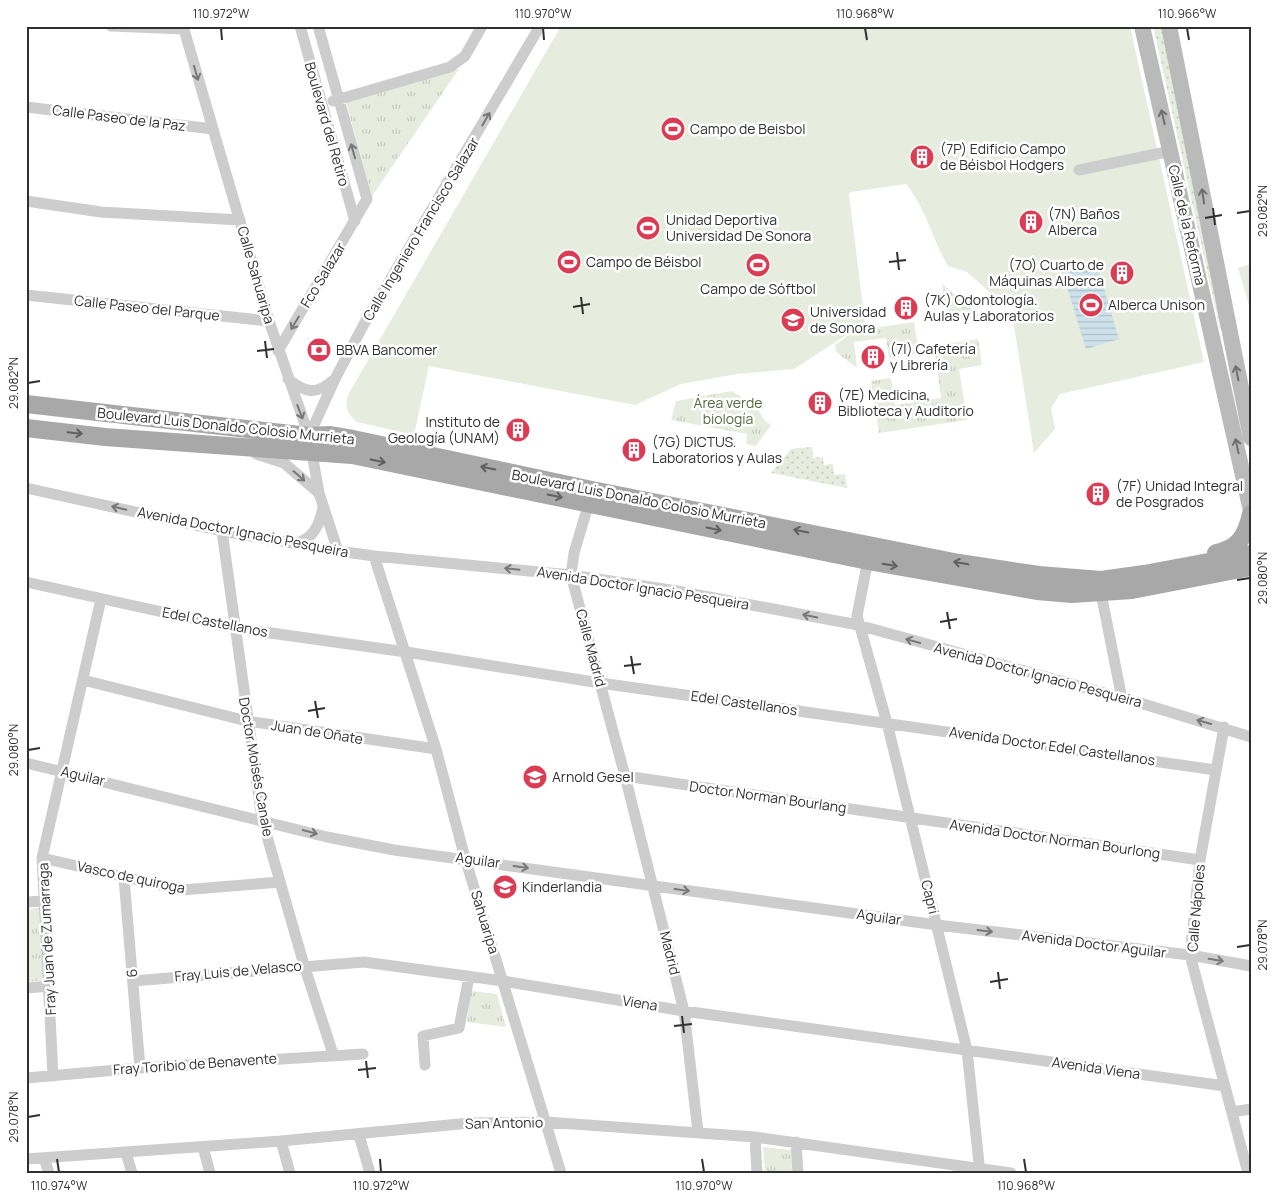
<svg xmlns="http://www.w3.org/2000/svg" width="1277" height="1199" font-family="Manrope,sans-serif">
<style>
.grass{fill:url(#grass-dots)}
.park{fill:url(#park-tufts)}
.pitch{fill:#e6ecde}
.water{fill:url(#water-rules)}
.lines{fill:none;stroke-linecap:round;stroke-linejoin:round}
.minor{stroke:#cdcdcd;stroke-width:11}
.secondary{stroke:#bababa;stroke-width:16}
.primary{stroke:#a8a8a8;stroke-width:18}
.oneway{stroke:#777}
.oneway2{stroke:#6e6e6e}
.oneway3{stroke:#606060}
.ticks{fill:none;stroke:#303030;stroke-width:2}
.labels{text-anchor:middle;stroke-width:5;stroke-linejoin:round;paint-order:stroke}
.street-label{font-size:14px;fill:#303030;stroke:#fff}
.poi-label{font-size:14px;fill:#303030;stroke:#fff;text-anchor:start}
.park-label{font-size:14px;fill:#56693f;stroke:#fff}
.neatline{fill:none;stroke:#303030;stroke-width:2}
.ticks-label{font-size:12px;text-anchor:middle;fill:#303030}
</style>
<defs>
<pattern id="grass-dots" width="8" height="8" patternUnits="userSpaceOnUse" patternTransform="scale(1.25)"><rect width="8" height="8" fill="#e6ecde"/><path d="M2 2h.1M6 6h.1" fill="none" stroke="#c6cbbf" stroke-width="1.8" stroke-linecap="round"/></pattern>
<pattern id="park-tufts" width="24" height="20" patternUnits="userSpaceOnUse" patternTransform="scale(1.25)"><rect width="24" height="20" fill="#e6ecde"/><path d="M3 7l-1-3M5 7V3M7 7l1-3M15 17l-1-3M17 17v-4M19 17l1-3" fill="none" stroke="#c6cbbf"/></pattern>
<pattern id="water-rules" width="6" height="5" patternUnits="userSpaceOnUse" patternTransform="scale(1.25)"><rect width="6" height="5" fill="#cce1ea"/><path d="M0 2.5h6" fill="none" stroke="#b0c1c9"/></pattern>
</defs>
<rect width="100%" height="100%" fill="#fff"/>
<path class="grass" d="M1153 26H1162L1222 329H1220Z
M812 447 813 458 823 457 824 465 833 464 834 475 845 474 847 488 771 473 791 449Z"/>
<path class="park" d="M459 69 372 196 345 99Z
M942 284 981 317 947 322Z
M914 322 919 354 889 358 886 338 854 342 857 368 836 352 835 345 854 331Z
M978 339 982 365 959 369 967 420 879 433 871 381 891 378 895 405 941 398 934 346Z
M732 391 757 408 765 421 771 425 756 446 746 444 747 434 671 420 676 401Z
M40 908 46 980 26 982V909Z
M471 991 497 994 506 1027 467 1022Z
M763 1147 791 1150 793 1173H765Z"/>
<path class="pitch" d="M561 26H1130L1204 362 1060 394 1051 408 1055 429 1034 453 1012 313H1015L1013 296 996 298 967 272 948 266C932 239 926 208 906 184L851 192 849 194 865 323 794 369 737 374 681 384 635 405 429 366 414 435 357 422C347 415 344 405 349 393Z
M1251 264V312L1238 268Z"/>
<path class="water" d="M1096 262 1119 339 1086 349 1062 271Z"/>
<g class="lines">
<path class="minor" d="M111 26 184 29
M183 26 269 321 309 436 319 493 338 551
M300 26 355 221
M333 101 450 67 465 56 482 26
M26 107 213 129
M1079 170 1171 151
M26 201 101 212 240 220
M26 295 269 321
M278 351 367 199 318 26
M288 379C305 392 315 396 332 381
M309 436 335 379 364 324 540 26
M256 454 284 463 319 493
M26 488 222 531 338 551 374 556 571 575 677 591 858 625 1137 702 1251 737
M590 499 574 553 571 575 625 776 684 1011 698 1132
M222 531 262 819 304 965 333 1054
M296 543C314 539 320 523 323 507
M869 555 857 616 887 723 967 1050 980 1173
M374 556 436 749 465 858 561 1173
M26 582 235 628 406 652 600 683 1216 770
M1101 593 1122 699
M83 680 247 721 436 749
M1224 727 1200 860 1190 955 1248 1173
M26 763 327 837 394 850 937 925 1190 955 1251 966
M625 776 1200 860
M42 858 182 890 280 882
M124 878 140 1068
M26 902 43 901
M133 981 364 962 503 981 684 1011 1225 1086
M26 988 50 986
M425 1065 423 1036 459 1028 469 977
M53 1076 42 858 101 599
M26 1078 140 1068 363 1054
M1232 1112 1251 1109
M359 1135 370 1173
M755 1137 757 1173
M281 1141 290 1173
M796 1142 798 1173
M203 1147 210 1173
M126 1153 132 1173
M44 1158 49 1173
M26 1159 281 1141 470 1123 546 1122 755 1137 1011 1173"/>
<path class="secondary" d="M1142 26 1251 511
M1169 26 1251 438"/>
<path class="primary" d="M26 404 309 436 329 435 353 439 592 490 959 563 1039 575 1101 580 1144 574 1251 554
M26 428 105 437 352 455 868 561 1037 591 1072 594 1132 590 1251 567
M1216 553C1239 548 1246 536 1251 514"/>
</g>
<defs><path id="oneway-shaft" d="M-6 0H5M1.5-3L5.5 0L1.5 3" fill="none" stroke-width="1.6" stroke-linecap="round" stroke-linejoin="round" transform="scale(1.25)"/></defs>
<g class="oneway">
<use href="#oneway-shaft" transform="translate(196 73) rotate(74)"/>
<use href="#oneway-shaft" transform="translate(486 119) rotate(-60)"/>
<use href="#oneway-shaft" transform="translate(353 151) rotate(-106)"/>
<use href="#oneway-shaft" transform="translate(295 323) rotate(121)"/>
<use href="#oneway-shaft" transform="translate(300 412) rotate(69)"/>
<use href="#oneway-shaft" transform="translate(299 476) rotate(41)"/>
<use href="#oneway-shaft" transform="translate(119 508) rotate(-167)"/>
<use href="#oneway-shaft" transform="translate(512 569) rotate(-174)"/>
<use href="#oneway-shaft" transform="translate(810 616) rotate(-169)"/>
<use href="#oneway-shaft" transform="translate(913 641) rotate(-165)"/>
<use href="#oneway-shaft" transform="translate(1204 722) rotate(-164)"/>
<use href="#oneway-shaft" transform="translate(310 832) rotate(15)"/>
<use href="#oneway-shaft" transform="translate(521 867) rotate(8)"/>
<use href="#oneway-shaft" transform="translate(682 890) rotate(8)"/>
<use href="#oneway-shaft" transform="translate(985 931) rotate(7)"/>
<use href="#oneway-shaft" transform="translate(1216 960) rotate(10)"/>
</g>
<g class="oneway2">
<use href="#oneway-shaft" transform="translate(1163 117) rotate(-103)"/>
<use href="#oneway-shaft" transform="translate(1203 196) rotate(-98)"/>
<use href="#oneway-shaft" transform="translate(1237 373) rotate(-101)"/>
<use href="#oneway-shaft" transform="translate(1237 446) rotate(-102)"/>
</g>
<g class="oneway3">
<use href="#oneway-shaft" transform="translate(75 433) rotate(6)"/>
<use href="#oneway-shaft" transform="translate(378 461) rotate(11)"/>
<use href="#oneway-shaft" transform="translate(488 468) rotate(-168)"/>
<use href="#oneway-shaft" transform="translate(555 496) rotate(11)"/>
<use href="#oneway-shaft" transform="translate(714 529) rotate(12)"/>
<use href="#oneway-shaft" transform="translate(801 531) rotate(-169)"/>
<use href="#oneway-shaft" transform="translate(961 563) rotate(-170)"/>
<use href="#oneway-shaft" transform="translate(890 565) rotate(10)"/>
</g>
<path class="ticks" d="M221 28 222 40M543 28 544 40M865 28 867 40M1187 28 1189 40M1213 208 1215 225M1237 213 1250 211M1205 218 1222 215M897 252 899 270M889 262 906 260M581 297 583 314M573 307 590 304M265 341 267 358M257 351 274 349M28 383 40 381M1237 580 1250 578M947 612 950 629M940 622 957 619M631 656 634 674M624 666 641 664M315 701 318 718M308 711 325 708M28 750 40 748M1237 947 1250 945M998 972 1000 989M990 982 1008 979M682 1016 684 1033M674 1026 692 1024M366 1061 368 1078M358 1070 376 1068M28 1117 40 1115M57 1159 59 1172M380 1159 381 1172M702 1159 704 1172M1024 1159 1026 1172"/>
<defs>
<symbol id="stadium-disc" viewBox="-11 -11 22 22"><circle r="9.5" fill="#dc3c53" stroke="#fff"/><path d="M0-5a6.5 5 0 1 0 0 10a6.5 5 0 1 0 0-10ZM-3.5-1.8h7v3.6h-7Z" fill="#fff"/></symbol>
<symbol id="building-disc" viewBox="-11 -11 22 22"><circle r="9.5" fill="#dc3c53" stroke="#fff"/><path d="M-4-6H4V6H1V3H-1V6H-4ZM-2.5-4.3h1.7v1.8h-1.7ZM.8-4.3h1.7v1.8H.8ZM-2.5-1h1.7V.8h-1.7ZM.8-1h1.7V.8H.8Z" fill="#fff"/></symbol>
<symbol id="university-disc" viewBox="-11 -11 22 22"><circle r="9.5" fill="#dc3c53" stroke="#fff"/><path d="M0-5L7-2L0 1L-7-2ZM-4 1L0 2.5L4 1V4Q0 6-4 4Z" fill="#fff"/></symbol>
<symbol id="bank-disc" viewBox="-11 -11 22 22"><circle r="9.5" fill="#dc3c53" stroke="#fff"/><path d="M-6-4H6V4H-6ZM0-2.3a2.3 2.3 0 1 0 0 4.6a2.3 2.3 0 1 0 0-4.6Z" fill="#fff"/></symbol>
<symbol id="school-disc" viewBox="-11 -11 22 22"><circle r="9.5" fill="#dc3c53" stroke="#fff"/><path d="M0-5L7-2L0 1L-7-2ZM-4 1L0 2.5L4 1V4Q0 6-4 4Z" fill="#fff"/></symbol>
</defs>
<g fill-rule="evenodd">
<use href="#stadium-disc" x="659" y="115" width="28" height="28"/>
<use href="#building-disc" x="908" y="143" width="28" height="28"/>
<use href="#building-disc" x="1017" y="208" width="28" height="28"/>
<use href="#stadium-disc" x="634" y="214" width="28" height="28"/>
<use href="#stadium-disc" x="555" y="248" width="28" height="28"/>
<use href="#stadium-disc" x="744" y="251" width="28" height="28"/>
<use href="#building-disc" x="1108" y="259" width="28" height="28"/>
<use href="#stadium-disc" x="1077" y="291" width="28" height="28"/>
<use href="#building-disc" x="892" y="294" width="28" height="28"/>
<use href="#university-disc" x="779" y="306" width="28" height="28"/>
<use href="#bank-disc" x="305" y="336" width="28" height="28"/>
<use href="#building-disc" x="859" y="343" width="28" height="28"/>
<use href="#building-disc" x="806" y="389" width="28" height="28"/>
<use href="#building-disc" x="504" y="416" width="28" height="28"/>
<use href="#building-disc" x="620" y="436" width="28" height="28"/>
<use href="#building-disc" x="1084" y="480" width="28" height="28"/>
<use href="#school-disc" x="521" y="763" width="28" height="28"/>
<use href="#school-disc" x="491" y="873" width="28" height="28"/>
</g>
<g class="labels">
<g class="street-label">
<text transform="translate(119 118) rotate(7)" y="5">Calle Paseo de la Paz</text>
<text transform="translate(327 124) rotate(74)" y="5">Boulevard del Retiro</text>
<text transform="translate(1187 225) rotate(77)" y="5">Calle de la Reforma</text>
<text transform="translate(421 229) rotate(-59)" y="5">Calle Ingeniero Francisco Salazar</text>
<text transform="translate(256 275) rotate(74)" y="5">Calle Sahuaripa</text>
<text transform="translate(323 275) rotate(-59)" y="5">Fco Salazar</text>
<text transform="translate(147 308) rotate(6)" y="5">Calle Paseo del Parque</text>
<text transform="translate(226 426) rotate(6)" y="5">Boulevard Luis Donaldo Colosio Murrieta</text>
<text transform="translate(639 499) rotate(11)" y="5">Boulevard Luis Donaldo Colosio Murrieta</text>
<text transform="translate(243 532) rotate(11)" y="5">Avenida Doctor Ignacio Pesqueira</text>
<text transform="translate(643 588) rotate(9)" y="5">Avenida Doctor Ignacio Pesqueira</text>
<text transform="translate(215 622) rotate(11)" y="5">Edel Castellanos</text>
<text transform="translate(591 648) rotate(75)" y="5">Calle Madrid</text>
<text transform="translate(1038 675) rotate(15)" y="5">Avenida Doctor Ignacio Pesqueira</text>
<text transform="translate(744 703) rotate(8)" y="5">Edel Castellanos</text>
<text transform="translate(317 732) rotate(9)" y="5">Juan de Oñate</text>
<text transform="translate(1052 746) rotate(8)" y="5">Avenida Doctor Edel Castellanos</text>
<text transform="translate(256 767) rotate(80)" y="5">Doctor Moisés Canale</text>
<text transform="translate(83 776) rotate(13)" y="5">Aguilar</text>
<text transform="translate(768 797) rotate(8)" y="5">Doctor Norman Bourlang</text>
<text transform="translate(1055 839) rotate(8)" y="5">Avenida Doctor Norman Bourlong</text>
<text transform="translate(478 860) rotate(8)" y="5">Aguilar</text>
<text transform="translate(131 877) rotate(12)" y="5">Vasco de quiroga</text>
<text transform="translate(930 897) rotate(76)" y="5">Capri</text>
<text transform="translate(1196 908) rotate(-85)" y="5">Calle Nápoles</text>
<text transform="translate(879 917) rotate(8)" y="5">Aguilar</text>
<text transform="translate(485 922) rotate(73)" y="5">Sahuaripa</text>
<text transform="translate(47 939) rotate(-93)" y="5">Fray Juan de Zumarraga</text>
<text transform="translate(1094 944) rotate(7)" y="5">Avenida Doctor Aguilar</text>
<text transform="translate(670 953) rotate(76)" y="5">Madrid</text>
<text transform="translate(238 971) rotate(-5)" y="5">Fray Luis de Velasco</text>
<text transform="translate(132 973) rotate(-95)" y="5">6</text>
<text transform="translate(640 1003) rotate(9)" y="5">Viena</text>
<text transform="translate(195 1064) rotate(-4)" y="5">Fray Toribio de Benavente</text>
<text transform="translate(1096 1068) rotate(8)" y="5">Avenida Viena</text>
<text transform="translate(504 1123) rotate(-1)" y="5">San Antonio</text>
</g>
<g class="poi-label">
<text x="690" y="134">Campo de Beisbol</text>
<text x="940" y="154">(7P) Edificio Campo<tspan x="940" dy="16">de Béisbol Hodgers</tspan></text>
<text x="1048" y="219">(7N) Baños<tspan x="1048" dy="16">Alberca</tspan></text>
<text x="666" y="225">Unidad Deportiva<tspan x="666" dy="16">Universidad De Sonora</tspan></text>
<text x="586" y="267">Campo de Béisbol</text>
<text x="1104" y="270" text-anchor="end">(7O) Cuarto de<tspan x="1104" dy="16">Máquinas Alberca</tspan></text>
<text x="758" y="294" text-anchor="middle">Campo de Sóftbol</text>
<text x="924" y="305">(7K) Odontología.<tspan x="924" dy="16">Aulas y Laboratorios</tspan></text>
<text x="1108" y="310">Alberca Unison</text>
<text x="810" y="317">Universidad<tspan x="810" dy="16">de Sonora</tspan></text>
<text x="890" y="354">(7I) Cafetería<tspan x="890" dy="16">y Librería</tspan></text>
<text x="336" y="355">BBVA Bancomer</text>
<text x="838" y="400">(7E) Medicina,<tspan x="838" dy="16">Biblioteca y Auditorio</tspan></text>
<text x="500" y="427" text-anchor="end">Instituto de<tspan x="500" dy="16">Geología (UNAM)</tspan></text>
<text x="652" y="447">(7G) DICTUS.<tspan x="652" dy="16">Laboratorios y Aulas</tspan></text>
<text x="1116" y="491">(7F) Unidad Integral<tspan x="1116" dy="16">de Posgrados</tspan></text>
<text x="552" y="782">Arnold Gesel</text>
<text x="522" y="892">Kinderlandia</text>
</g>
<g class="park-label">
<text x="728" y="408">Área verde<tspan x="728" dy="16">biología</tspan></text>
</g>
</g>
<rect width="1277" height="1199" fill="none" stroke="#ffffff" stroke-width="55"/>
<rect x="28" y="28" width="1222" height="1144" class="neatline"/>
<g class="ticks-label">
<text x="221" y="18">110.972°W</text>
<text x="543" y="18">110.970°W</text>
<text x="865" y="18">110.968°W</text>
<text x="1187" y="18">110.966°W</text>
<text transform="translate(1263 211) rotate(-90)" y="4">29.082°N</text>
<text transform="translate(14 383) rotate(-90)" y="4">29.082°N</text>
<text transform="translate(1263 578) rotate(-90)" y="4">29.080°N</text>
<text transform="translate(14 750) rotate(-90)" y="4">29.080°N</text>
<text transform="translate(1263 945) rotate(-90)" y="4">29.078°N</text>
<text transform="translate(14 1117) rotate(-90)" y="4">29.078°N</text>
<text x="59" y="1190">110.974°W</text>
<text x="381" y="1190">110.972°W</text>
<text x="704" y="1190">110.970°W</text>
<text x="1026" y="1190">110.968°W</text>
</g>
</svg>
